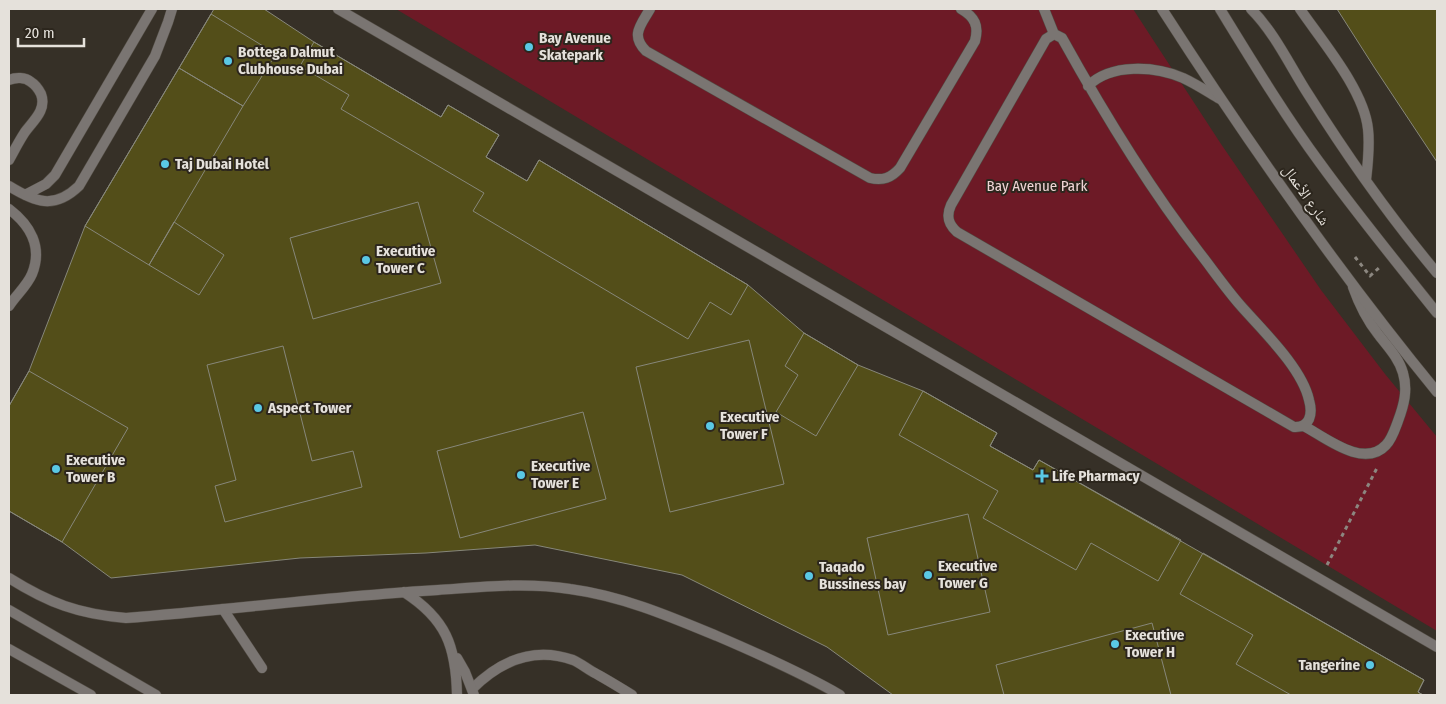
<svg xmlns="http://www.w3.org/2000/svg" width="1446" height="704" font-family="'Fira Sans Condensed','Noto Naskh Arabic',sans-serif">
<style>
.green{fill:#6d1a26}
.building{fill:#534e19;stroke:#87877a}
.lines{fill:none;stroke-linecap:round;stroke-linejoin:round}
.service-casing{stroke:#524c44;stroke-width:11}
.pedestrian-casing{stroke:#524c44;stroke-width:11}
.minor-casing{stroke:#524c44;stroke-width:11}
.tertiary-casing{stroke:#524c44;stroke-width:11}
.path{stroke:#8c8780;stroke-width:3;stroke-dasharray:4 4;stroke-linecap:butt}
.service{stroke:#7a7572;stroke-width:10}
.pedestrian{stroke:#7a7572;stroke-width:10}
.minor{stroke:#7a7572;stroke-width:10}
.tertiary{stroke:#7a7572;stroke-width:10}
.poi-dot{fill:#5ac8e5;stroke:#2c261d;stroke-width:2}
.labels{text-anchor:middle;stroke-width:4;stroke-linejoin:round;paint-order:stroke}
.poi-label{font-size:15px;font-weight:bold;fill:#e5e1db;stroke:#2c261d;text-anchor:start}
.park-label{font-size:15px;fill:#f0d5d5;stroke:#2c261d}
.street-label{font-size:15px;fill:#e5e1db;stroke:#2c261d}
</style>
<rect width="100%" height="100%" fill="#363027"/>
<path class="green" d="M396 9H1133L1221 144 1321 290 1385 374 1437 437V631Z"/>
<path class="building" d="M214 9H264L314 42 441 117 448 105 499 135 486 157 527 181 539 160 748 285 804 333 858 365 923 391 997 433 990 446 1033 470 1039 460 1424 680 1418 692 1423 695H893L827 647 682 575 535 545 426 553 300 558 111 578 62 542 9 511V406L29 371 85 226Z
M1337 9H1437V162L1374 67Z
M211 14 276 54 243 106 179 68Z
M314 42 441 117 448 105 499 135 486 157 527 181 539 160 748 285 731 315 710 302 688 339 473 211 484 193 341 109 349 95 300 66Z
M179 68 243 106 149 265 85 226Z
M418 202 441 283 313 319 290 238Z
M174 222 224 255 199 295 149 265Z
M804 333 858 365 816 436 776 412 798 375 785 366Z
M749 340 784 484 670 512 636 367Z
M283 346 312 461 353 451 362 487 225 522 215 486 236 480 207 365Z
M29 371 128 428 62 542 9 511V406Z
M923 391 997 433 990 446 1033 470 1039 460 1181 540 1158 581 1091 543 1076 570 983 518 998 491 899 435Z
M583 412 606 499 460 538 437 451Z
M968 514 990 612 888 635 867 538Z
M1203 553 1424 680 1418 692 1423 695H1291L1236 664 1253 635 1180 594Z
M1152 623 1171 695H1004L996 665Z"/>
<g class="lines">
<defs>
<path id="service" d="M650 9C641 25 630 35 646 51L870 178C883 181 891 178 900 168L975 41C979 26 975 17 961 9
M1044 9 1054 34
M1251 9C1275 33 1290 66 1308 94 1347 156 1390 217 1437 273
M1300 9C1322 41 1364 90 1368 129 1370 146 1368 163 1366 180
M1054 34 1062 38C1103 112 1147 185 1199 252 1213 270 1226 289 1241 306 1263 331 1302 368 1309 400 1313 414 1310 428 1294 427L957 232C948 224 946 216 951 205L1046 39Z
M9 80C16 77 25 77 31 82 36 85 39 90 41 94 47 110 33 121 25 132 19 141 14 151 9 160
M1088 86C1111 63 1155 66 1183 78 1196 84 1208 92 1220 99
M9 186C35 202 54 210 79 186L155 56 168 22 172 9
M25 195 46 184 55 175 152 9
M9 209C30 225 43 247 32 274 27 286 16 295 9 306
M1304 426C1326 438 1364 469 1386 445 1392 439 1395 429 1398 421 1404 405 1408 390 1403 373 1399 358 1387 346 1378 334 1367 320 1359 304 1353 287
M223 609 262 668
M472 689C500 661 533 646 573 660 580 663 586 668 593 672 606 679 619 687 632 695"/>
<path id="pedestrian" d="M338 9 1437 647"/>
<path id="minor" d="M9 578C49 603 78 614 126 618 230 610 334 596 438 590 482 587 526 582 570 589 622 596 669 616 717 636 759 654 800 672 840 695
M404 592C446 619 456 646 457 695
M9 610 156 695
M457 658 465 672 474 695"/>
<path id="tertiary" d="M1162 9C1247 141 1337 270 1437 392
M1220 9C1252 61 1284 114 1320 163 1357 214 1397 263 1437 313
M9 649 91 695"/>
</defs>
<use href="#service" class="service-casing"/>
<use href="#pedestrian" class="pedestrian-casing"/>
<use href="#minor" class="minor-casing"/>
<use href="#tertiary" class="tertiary-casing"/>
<path class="path" d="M1355 257 1370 276 1381 266
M1327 565 1377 468"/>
<use href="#service" class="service"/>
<use href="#pedestrian" class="pedestrian"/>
<use href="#minor" class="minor"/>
<use href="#tertiary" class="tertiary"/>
</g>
<g class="poi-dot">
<circle cx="529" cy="47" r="5"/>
<circle cx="228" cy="61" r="5"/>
<circle cx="165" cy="164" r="5"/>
<circle cx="366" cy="260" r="5"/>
<circle cx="258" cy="408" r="5"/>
<circle cx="710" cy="426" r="5"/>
<circle cx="56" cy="469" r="5"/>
<circle cx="521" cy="475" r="5"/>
<path d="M1039.5 468.5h5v5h5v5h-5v5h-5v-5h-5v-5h5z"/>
<circle cx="928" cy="575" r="5"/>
<circle cx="809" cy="576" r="5"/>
<circle cx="1115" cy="644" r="5"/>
<circle cx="1370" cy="665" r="5"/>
</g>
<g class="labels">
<g class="poi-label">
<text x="539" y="43">Bay Avenue<tspan x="539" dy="17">Skatepark</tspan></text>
<text x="238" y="57">Bottega Dalmut<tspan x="238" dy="17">Clubhouse Dubai</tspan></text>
<text x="175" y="169">Taj Dubai Hotel</text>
<text x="376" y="256">Executive<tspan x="376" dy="17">Tower C</tspan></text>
<text x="268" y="413">Aspect Tower</text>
<text x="720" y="422">Executive<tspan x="720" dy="17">Tower F</tspan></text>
<text x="66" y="465">Executive<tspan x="66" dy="17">Tower B</tspan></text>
<text x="531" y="471">Executive<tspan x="531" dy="17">Tower E</tspan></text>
<text x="1052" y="481">Life Pharmacy</text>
<text x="938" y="571">Executive<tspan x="938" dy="17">Tower G</tspan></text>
<text x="819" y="572">Taqado<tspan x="819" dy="17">Bussiness bay</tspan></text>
<text x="1125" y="640">Executive<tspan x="1125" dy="17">Tower H</tspan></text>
<text x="1360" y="670" text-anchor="end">Tangerine</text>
</g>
<g class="park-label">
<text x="1037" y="191">Bay Avenue Park</text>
</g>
<g class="street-label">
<text transform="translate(1306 195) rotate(55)" y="5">شارع الأعمال</text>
</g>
</g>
<rect width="1446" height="704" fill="none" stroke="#e5e1db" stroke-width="20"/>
<path d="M18 38v8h66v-8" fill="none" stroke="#e5e1db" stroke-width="2.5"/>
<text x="25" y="38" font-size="15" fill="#e5e1db" stroke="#2c261d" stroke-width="4" paint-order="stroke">20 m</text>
</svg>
